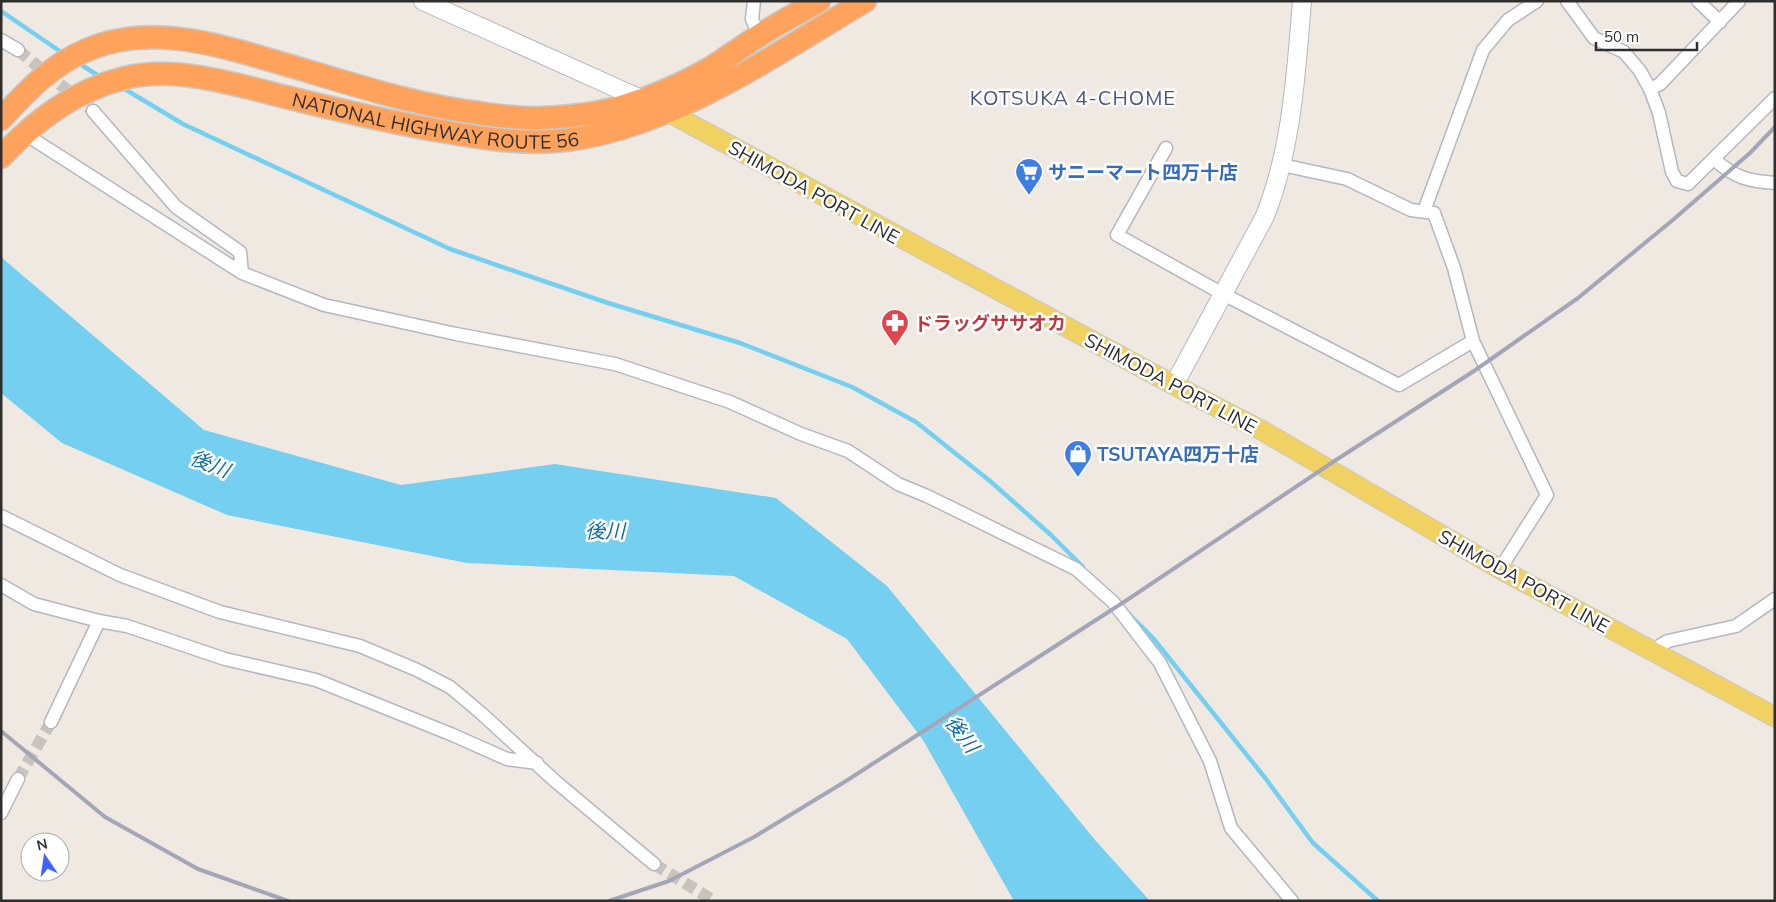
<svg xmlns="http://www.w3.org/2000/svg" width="1776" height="902" font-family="Mulish,'Noto Sans JP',sans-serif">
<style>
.water{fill:#75cff0}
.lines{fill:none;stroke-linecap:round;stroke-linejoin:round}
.stream{stroke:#75cff0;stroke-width:4.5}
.street-tunnel{stroke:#c8c4bd;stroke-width:12;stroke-dasharray:12 6;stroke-linecap:butt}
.street-casing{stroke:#b4b7c1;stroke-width:15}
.secondary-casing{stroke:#b4b7c1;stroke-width:20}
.primary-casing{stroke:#c9c9c9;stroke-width:21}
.highway-casing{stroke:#c9c9c9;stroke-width:25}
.street{stroke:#fff;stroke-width:12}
.secondary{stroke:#fff;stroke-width:18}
.primary{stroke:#f2d163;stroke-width:19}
.highway{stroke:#ffa35c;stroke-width:22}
.rail{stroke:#a3a6b8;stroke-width:4}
.labels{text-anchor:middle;stroke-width:5;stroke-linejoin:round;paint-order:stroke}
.street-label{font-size:19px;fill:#2e2e2e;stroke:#fff}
.shop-label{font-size:19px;font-weight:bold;fill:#366cbe;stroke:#fff;text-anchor:start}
.health-label{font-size:19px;font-weight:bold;fill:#be3a42;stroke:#fff;text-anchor:start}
.neighbourhood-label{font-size:20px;letter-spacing:1px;fill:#4d5680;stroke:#fff}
.water-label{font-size:20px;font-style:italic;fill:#0d6fa3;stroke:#fff}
</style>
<rect width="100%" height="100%" fill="#efe9e1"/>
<path class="water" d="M1 257 204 430 401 485 555 464 776 498 887 586 1095 840 1150 901H1014L923 740 847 639 734 576 467 563 227 515 62 443 1 393Z"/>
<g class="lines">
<path class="stream" d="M1 11 64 54
M77 62 102 78
M123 88 183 124 450 249 608 303 740 343 852 387 916 422 990 481 1051 535 1083 567
M1129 614 1153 638 1266 779 1313 843 1378 901"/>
<path class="street-tunnel" d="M18 50 93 111
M18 779 51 722
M654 864 714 901"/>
<defs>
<path id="street" d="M754 1 752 19 759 36
M1567 1 1594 38 1624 52 1640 71 1650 89 1659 113 1672 172 1677 181 1688 184 1775 98
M1698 1 1720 22
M1 40 18 50
M1650 89 1660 84 1739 1
M93 111 176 207 240 252 242 273
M25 134 242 273 324 305 456 334 615 364 730 402 801 434 848 451 898 484 927 496 1076 569 1113 602 1160 663 1210 761 1231 828 1292 901
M1166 148 1117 235 1223 294 1399 385 1473 341
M1714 159C1735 178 1748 181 1775 183
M1282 165 1347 179 1411 210 1434 213 1454 268 1473 341 1547 495 1500 569
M1424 211 1483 50 1508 20 1537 1
M1 516 120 575 220 612 360 646 417 670 450 687 481 713 555 781 654 864
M1 585 34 604 99 621 127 626 225 659 316 680 453 735 507 759 537 763
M1651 651 1668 641 1736 626 1775 599
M51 722 99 621
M1 813 18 779"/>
<path id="secondary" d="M423 1 643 100
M1174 385 1265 216C1292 147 1296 75 1302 1"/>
<path id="primary" d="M657 106 1174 385 1263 431 1500 569 1775 717"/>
<g id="highway">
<path d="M1 119C27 91 51 65 87 50 155 21 227 48 294 67 355 85 415 105 479 113 499 116 520 119 541 118 568 117 598 114 624 106 653 97 682 84 709 69 726 59 741 47 757 37 777 24 798 13 819 1"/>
<path id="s1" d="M1 157C36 120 75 90 125 78 174 65 238 85 286 97 338 110 389 122 441 131 480 138 518 144 557 141 665 132 774 55 865 1"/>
</g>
</defs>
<use href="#street" class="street-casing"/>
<use href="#secondary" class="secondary-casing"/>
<use href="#primary" class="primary-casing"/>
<use href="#highway" class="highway-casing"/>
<use href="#street" class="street"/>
<use href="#secondary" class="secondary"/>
<use href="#primary" class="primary"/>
<use href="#highway" class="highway"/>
<path class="rail" d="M1 731 105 817 198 869 288 901
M609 901 669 881 754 837 846 781 1127 600 1336 460 1474 371 1578 298 1674 219 1750 153 1775 127"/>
</g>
<defs>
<symbol id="supermarket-pin" viewBox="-11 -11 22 30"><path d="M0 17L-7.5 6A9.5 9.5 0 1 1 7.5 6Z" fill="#3f7fe0" stroke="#fff"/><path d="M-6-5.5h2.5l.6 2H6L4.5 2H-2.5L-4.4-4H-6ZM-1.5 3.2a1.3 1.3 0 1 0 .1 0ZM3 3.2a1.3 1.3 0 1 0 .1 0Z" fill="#fff"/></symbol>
<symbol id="pharmacy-pin" viewBox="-11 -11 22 30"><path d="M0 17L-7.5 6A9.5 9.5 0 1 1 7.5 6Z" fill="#e0444e" stroke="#fff"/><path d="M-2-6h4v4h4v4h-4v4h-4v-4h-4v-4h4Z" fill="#fff"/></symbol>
<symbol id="shop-pin" viewBox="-11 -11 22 30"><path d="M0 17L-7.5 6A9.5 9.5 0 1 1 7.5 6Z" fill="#3f7fe0" stroke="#fff"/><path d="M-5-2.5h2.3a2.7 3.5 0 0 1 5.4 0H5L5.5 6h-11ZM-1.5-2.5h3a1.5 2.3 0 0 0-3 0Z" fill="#fff"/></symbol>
</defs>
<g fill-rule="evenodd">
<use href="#supermarket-pin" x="1013" y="156" width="32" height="43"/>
<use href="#pharmacy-pin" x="879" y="307" width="32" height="43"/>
<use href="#shop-pin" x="1062" y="438" width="32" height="43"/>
</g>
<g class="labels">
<g class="street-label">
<text dy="7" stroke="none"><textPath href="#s1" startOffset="465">NATIONAL HIGHWAY ROUTE 56</textPath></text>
<text transform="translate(814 192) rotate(29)" y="7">SHIMODA PORT LINE</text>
<text transform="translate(1171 383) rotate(28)" y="7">SHIMODA PORT LINE</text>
<text transform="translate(1524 581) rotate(29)" y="7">SHIMODA PORT LINE</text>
</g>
<g class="shop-label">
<text x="1048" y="179">サニーマート四万十店</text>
<text x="1097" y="461">TSUTAYA四万十店</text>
</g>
<g class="health-label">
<text x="914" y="330">ドラッグササオカ</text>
</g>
<g class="neighbourhood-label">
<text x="1073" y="105">KOTSUKA 4-CHOME</text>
</g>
<g class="water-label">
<text transform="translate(210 464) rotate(22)" y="7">後川</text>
<text x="605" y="538">後川</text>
<text transform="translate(962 734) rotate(53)" y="7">後川</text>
</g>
</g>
<rect width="1776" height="902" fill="none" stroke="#2e2e2e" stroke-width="5"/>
<g transform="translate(45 857) rotate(347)"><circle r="24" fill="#ffffff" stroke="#ababab"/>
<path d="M0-4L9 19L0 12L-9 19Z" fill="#4264fb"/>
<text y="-8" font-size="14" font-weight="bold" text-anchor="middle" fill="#2e2e2e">N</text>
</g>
<path d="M1596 42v8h101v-8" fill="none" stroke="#2e2e2e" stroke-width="2.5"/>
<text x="1604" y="42" font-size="15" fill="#2e2e2e" stroke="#ffffff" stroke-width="4" paint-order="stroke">50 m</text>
</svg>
